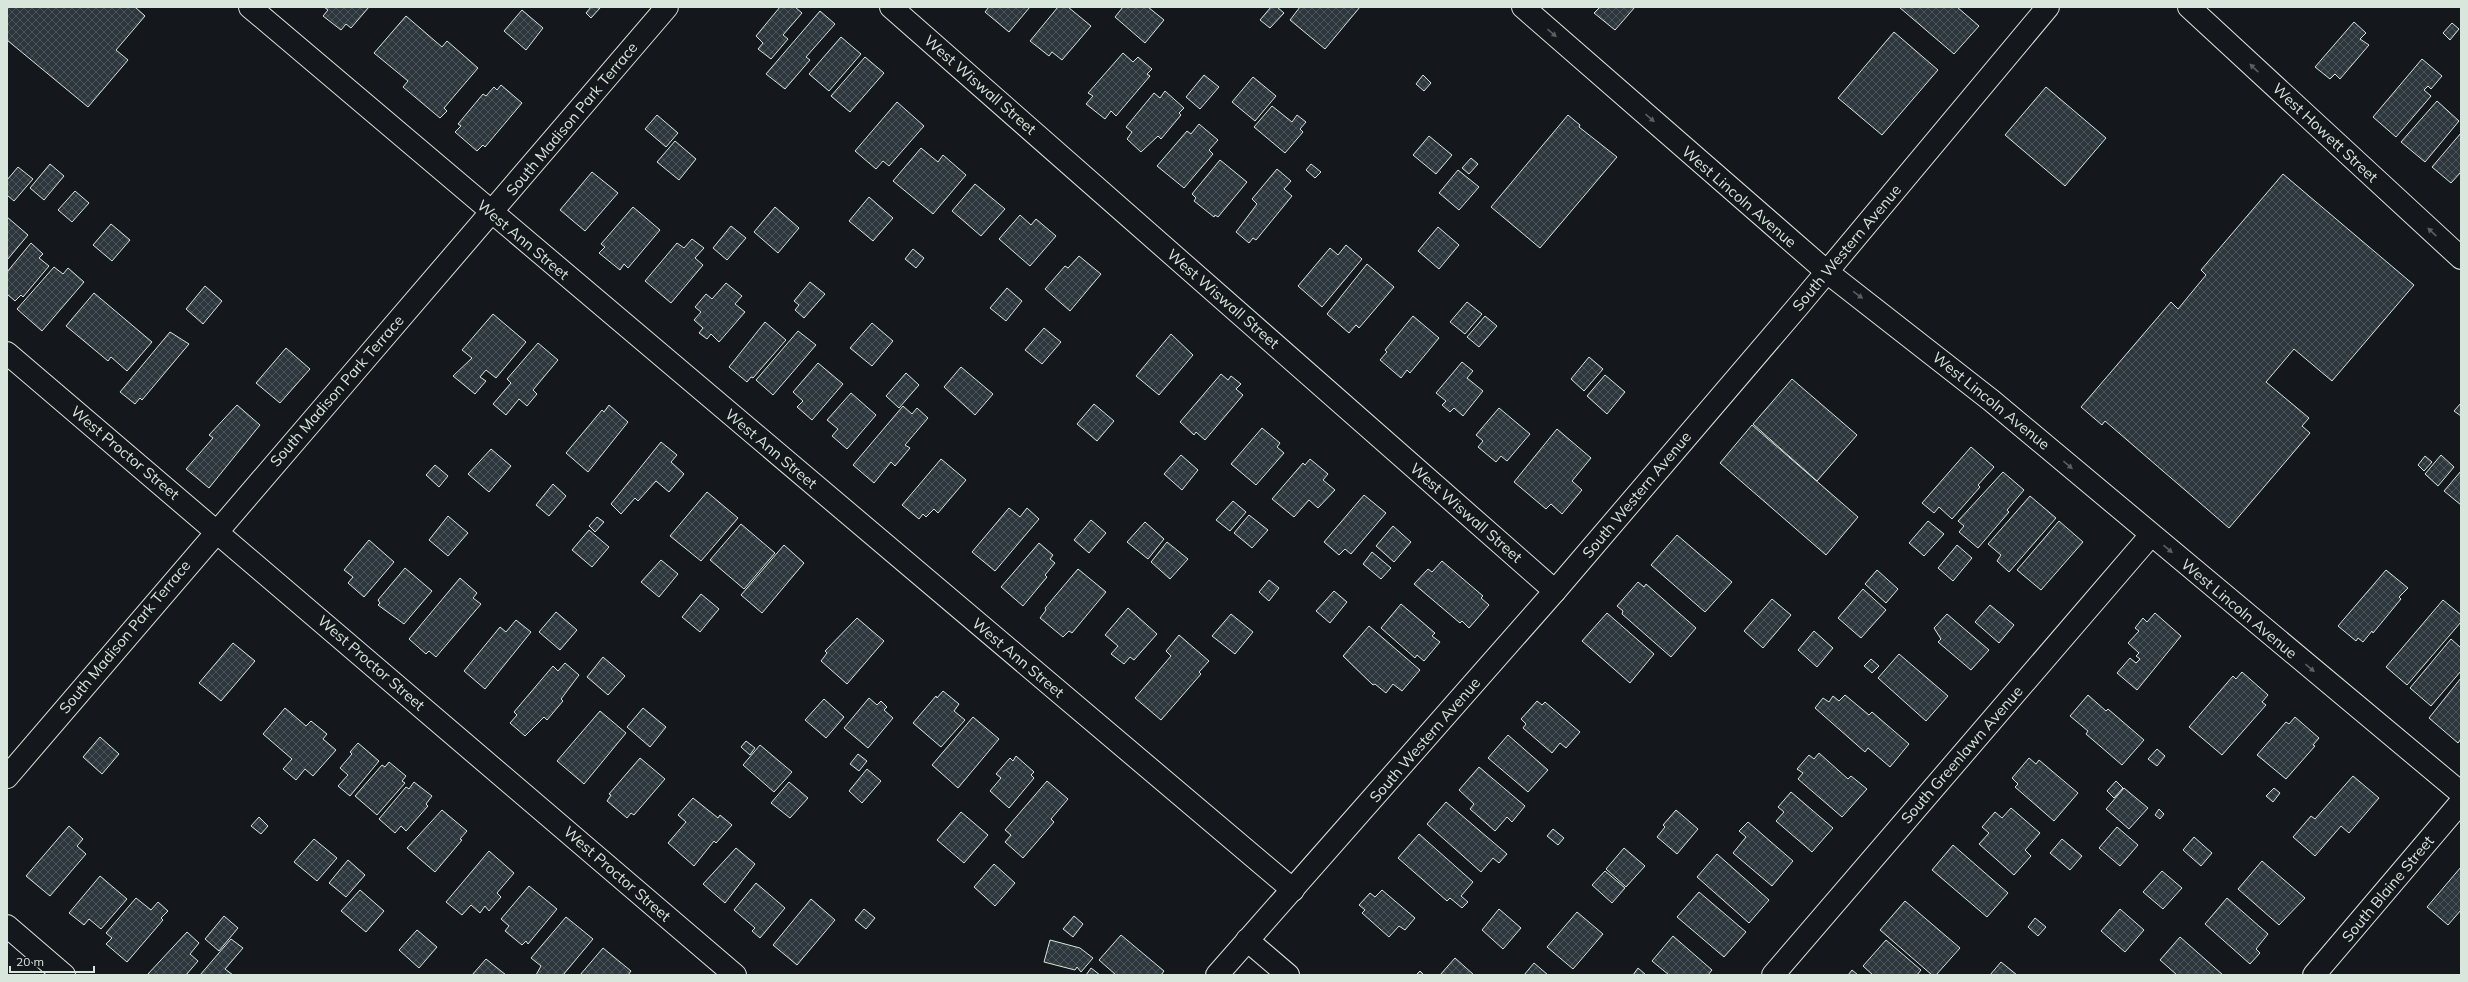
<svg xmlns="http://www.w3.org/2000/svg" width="2468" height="982" font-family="Mulish,sans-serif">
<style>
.building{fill:url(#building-cross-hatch);stroke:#d8e6dc}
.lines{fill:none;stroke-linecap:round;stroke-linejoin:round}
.street-casing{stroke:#d8e6dc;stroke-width:24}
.secondary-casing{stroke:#d8e6dc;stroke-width:24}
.street{stroke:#14181c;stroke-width:22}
.secondary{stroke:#14181c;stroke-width:22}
.oneway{fill:#59605f}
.labels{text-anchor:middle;stroke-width:3;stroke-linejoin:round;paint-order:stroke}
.street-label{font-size:15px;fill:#d8e6dc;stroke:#14181c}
</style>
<defs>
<pattern id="building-cross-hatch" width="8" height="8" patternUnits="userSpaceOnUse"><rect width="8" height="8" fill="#2c363c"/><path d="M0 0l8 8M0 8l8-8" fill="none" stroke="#4a5358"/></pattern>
</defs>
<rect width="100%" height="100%" fill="#14181c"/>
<path class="building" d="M7 7H135L145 16 116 50 128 60 88 107 7 40Z
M324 7H369L351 28 346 24 341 30 323 16 328 10Z
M591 7 600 8 591 18 586 13Z
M780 7H795L802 13 783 35 788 39 771 59 758 49 763 43 756 36Z
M989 7H1030L1009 32 985 12Z
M1058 7H1068L1091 26 1062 60 1052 52 1049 56 1030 41Z
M1123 7H1148L1164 20 1145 43 1115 17Z
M1271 7H1277L1284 13 1270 28 1260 20Z
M1300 7H1360L1325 49 1290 20Z
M1600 7H1635L1615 30 1594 13Z
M1899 7H1957L1979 26 1954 54Z
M522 10 543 28 526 50 504 31Z
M820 11 835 24 806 57 810 60 785 89 766 74Z
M406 16 442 47 447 41 478 68 444 108 447 111 440 118 403 87 408 81 374 53Z
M2354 22 2366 33 2360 39 2369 45 2340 79 2335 74 2330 79 2315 67Z
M2452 23 2459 29 2450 40 2443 33Z
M1894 32 1938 70 1882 135 1838 98Z
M841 37 861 54 829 91 809 74Z
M1123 53 1133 62 1138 57 1152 69 1147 74 1150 76 1116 116 1111 111 1105 119 1086 104 1093 96 1088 93Z
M865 57 884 73 850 112 831 96Z
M2422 59 2442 76 2431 89 2428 86 2424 90 2431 96 2396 137 2373 117Z
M1204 75 1219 87 1200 109 1186 97Z
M1423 75 1431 83 1424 91 1416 84Z
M1253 77 1276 96 1255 121 1232 102Z
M501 85 522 103 485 147 483 145 477 151 455 132 461 126 458 124 483 94 486 96 494 87 497 90Z
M2046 87 2106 138 2065 186 2005 135Z
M1165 91 1184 108 1179 113 1181 115 1161 139 1158 136 1141 152 1127 139 1132 132 1126 127 1154 93 1160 98Z
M2437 101 2459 121 2425 162 2401 142Z
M897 102 924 126 889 166 883 161 876 169 855 151Z
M1272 106 1292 122 1297 115 1306 122 1300 129 1303 132 1285 153 1254 127Z
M657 115 678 133 666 147 645 129Z
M1568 115 1580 125 1579 127 1617 157 1540 248 1491 207Z
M1199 124 1218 140 1209 150 1213 154 1184 188 1157 166 1187 131 1191 134Z
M2461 133V172L2451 183 2432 167Z
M1429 136 1452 155 1436 174 1413 155Z
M675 141 696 159 679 180 657 162Z
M921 148 938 162 943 155 966 175 933 214 893 181Z
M1471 158 1478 164 1469 174 1462 168Z
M1220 160 1247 182 1218 217 1215 215 1214 217 1194 201 1196 198 1192 194Z
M50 164 64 176 44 200 30 188Z
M1311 164 1321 172 1315 178 1306 170Z
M18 167 33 179 14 201 7 195V180Z
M1277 169 1291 181 1284 189 1292 196 1256 240 1253 238 1249 243 1236 232 1257 204 1252 199Z
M1458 170 1479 187 1459 210 1439 193Z
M592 172 618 193 585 231 560 210Z
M2283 174 2414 285 2332 381 2294 349 2266 382 2309 418 2302 426 2310 433 2229 528 2105 421 2102 425 2081 407 2171 302 2178 309 2206 275 2201 270Z
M975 184 1005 209 981 236 952 211Z
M75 191 89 203 72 222 58 210Z
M869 197 893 218 873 241 849 221Z
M633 207 660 230 628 268 624 264 620 270 599 253 605 247 601 244Z
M775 207 799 228 778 253 754 232Z
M1020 215 1031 225 1036 219 1056 236 1030 266 999 239Z
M7 217 28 235 7 260Z
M111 224 130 240 112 261 93 245Z
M731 226 746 238 727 260 713 248Z
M1438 227 1459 245 1439 269 1418 251Z
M692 239 704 248 695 258 703 265 671 303 645 281 677 243 684 248Z
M31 243 43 254 39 258 49 266 23 297 21 295 15 301 7 294V272Z
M1346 245 1362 259 1322 307 1298 286 1330 248 1338 255Z
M913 249 924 258 916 268 905 259Z
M1079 256 1101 274 1070 311 1045 289 1065 266 1068 268Z
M1367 264 1394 287 1359 328 1356 325 1349 333 1327 314Z
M54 267 63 274 68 268 84 282 42 331 17 309Z
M810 282 825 294 804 318 795 310 799 305 794 301Z
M726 283 742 296 735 304 745 312 719 342 711 334 707 339 699 333 703 328 694 320 701 312 695 307 706 294 712 299Z
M205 286 222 301 203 324 186 309Z
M1007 288 1022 301 1006 321 990 308Z
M94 293 152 342 127 371 111 357 108 361 66 326Z
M1467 302 1482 314 1465 334 1450 322Z
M493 314 526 342 496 378 486 370 480 377 486 381 475 394 453 376 472 358 462 350Z
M1413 316 1439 338 1410 373 1407 370 1401 378 1380 360 1387 352 1385 350Z
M1485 316 1497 326 1479 347 1467 337Z
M765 322 786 340 753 378 751 377 747 382 729 367Z
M872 323 893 341 872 366 850 348Z
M1044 328 1061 342 1042 364 1025 350Z
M798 331 816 345 773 395 756 380Z
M170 332 189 344 142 400 140 398 135 404 120 392Z
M1171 334 1193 355 1159 395 1136 376Z
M538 343 558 360 533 390 537 394 527 406 519 399 506 415 493 404 511 383 507 379Z
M286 348 310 369 280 403 256 383Z
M1589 357 1603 369 1584 391 1571 379Z
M1462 362 1473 371 1467 378 1483 391 1463 416 1454 408 1450 412 1442 405 1446 401 1436 393Z
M818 363 843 384 812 420 797 407 803 401 793 392Z
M961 367 993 394 975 415 944 387Z
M906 373 919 385 899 408 886 396Z
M1221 374 1228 380 1231 376 1241 384 1236 389 1243 395 1205 440 1196 432 1194 435 1180 422Z
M1605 375 1625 392 1607 414 1587 396Z
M1792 379 1857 435 1817 481 1753 424Z
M851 393 876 415 847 449 832 436 838 429 827 420Z
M2461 403V416L2454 411Z
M1094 404 1114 421 1097 441 1077 424Z
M237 405 260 425 209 488 186 469 213 438 209 435Z
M609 405 628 422 588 472 566 453 602 410 604 412Z
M903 406 912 414 917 408 928 418 905 445 910 448 895 466 891 462 874 483 853 465Z
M1499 408 1530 434 1507 461 1501 456 1496 462 1478 447 1483 441 1476 435Z
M1752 425 1858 517 1826 555 1720 463Z
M1262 428 1280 443 1277 447 1284 453 1256 485 1231 464Z
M1557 429 1591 458 1572 481 1582 490 1562 514 1551 504 1546 509 1514 482Z
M661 442 677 455 671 462 684 474 669 492 656 481 638 501 635 498 621 514 611 504Z
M1971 447 1994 467 1978 485 1980 487 1952 519 1939 507 1934 513 1922 503Z
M491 449 511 466 489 492 468 474Z
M1181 455 1198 470 1182 490 1164 474Z
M2441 455 2454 467 2438 486 2425 474Z
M2425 456 2432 462 2424 471 2418 465Z
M941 459 966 480 938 513 934 509 926 517 923 514 919 519 902 505Z
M1310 459 1328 474 1323 480 1335 490 1318 508 1309 500 1294 517 1272 499 1303 463 1305 465Z
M435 465 448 476 439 487 426 475Z
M2461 471V505L2444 491Z
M2003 472 2024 490 2007 510 2009 512 1978 548 1959 532 1964 526 1958 521Z
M553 484 566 496 549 516 536 505Z
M707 492 738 518 701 561 670 536Z
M1364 495 1386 513 1351 554 1345 549 1339 555 1324 542Z
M2030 496 2056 518 2009 572 1997 561 2001 555 1988 544Z
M1233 501 1246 512 1230 531 1216 520Z
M1009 508 1020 517 1027 508 1039 519 995 571 972 552Z
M1249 515 1268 530 1252 548 1234 533Z
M448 516 468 533 448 556 429 540Z
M597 517 604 522 595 532 589 526Z
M1091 520 1106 533 1089 553 1074 540Z
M1928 521 1944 534 1924 556 1909 543Z
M2059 521 2083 542 2041 590 2017 570Z
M1145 522 1164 539 1148 559 1127 542Z
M741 524 775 553 744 589 710 560Z
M1393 526 1411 542 1394 562 1376 546Z
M589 530 609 547 592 567 572 550Z
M1677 535 1732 582 1705 612 1651 565Z
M369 540 394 562 364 597 348 583 353 577 344 570Z
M1167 542 1188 559 1170 579 1151 562Z
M1039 543 1053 555 1050 559 1055 563 1045 575 1047 577 1023 606 1001 587Z
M784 545 804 563 762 613 741 595Z
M1957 545 1972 558 1953 581 1938 568Z
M1372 552 1391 568 1381 579 1363 564Z
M661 560 678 574 659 597 641 582Z
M1442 561 1483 596 1481 598 1489 605 1469 628 1462 621 1460 623 1414 584 1428 569 1432 572Z
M405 568 432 591 404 624 378 605 380 603 378 600Z
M1078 569 1106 592 1072 633 1069 631 1063 637 1040 618 1046 610 1045 608Z
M1877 570 1898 589 1886 603 1865 584Z
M2386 570 2408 588 2399 597 2401 599 2373 633 2372 631 2363 642 2358 638 2356 641 2338 626Z
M460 578 477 593 473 598 481 604 436 657 429 651 426 654 409 639Z
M1269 580 1279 588 1269 601 1259 592Z
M1638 582 1644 587 1646 584 1696 628 1671 657 1622 614 1623 611 1617 606Z
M1863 589 1886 610 1861 638 1838 618Z
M1334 591 1347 602 1330 623 1316 611Z
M701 594 719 609 700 632 682 617Z
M1772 599 1791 615 1763 648 1744 631Z
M2443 600 2461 615V622L2407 685 2386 667Z
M1401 604 1435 633 1432 636 1440 642 1424 661 1417 655 1415 658 1381 628Z
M1990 605 2014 625 1999 643 1975 622Z
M1128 608 1157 634 1134 660 1130 657 1124 664 1111 654 1118 646 1105 635Z
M556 612 577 630 560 650 539 632Z
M1607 613 1654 654 1630 683 1582 641Z
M2155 613 2181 636 2137 690 2117 673 2130 658 2136 663 2140 659 2136 656 2139 653 2128 643 2139 631 2135 628 2143 618 2147 622Z
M1231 614 1253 632 1235 654 1212 636Z
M1947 614 1989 650 1971 670 1938 642 1941 639 1934 628Z
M857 618 884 641 847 684 821 661 827 653 825 651Z
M516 620 531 632 485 689 464 671 500 627 506 632Z
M1369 626 1420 670 1402 691 1393 684 1386 693 1375 684 1373 685 1343 656Z
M1814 631 1833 648 1817 667 1798 650Z
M1179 635 1209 661 1199 672 1201 674 1161 720 1135 698 1171 656 1166 651Z
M2451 639 2461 648V671L2431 706 2410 688Z
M233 643 255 661 221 701 199 683Z
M1899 654 1948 696 1926 721 1878 678Z
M603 657 625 676 608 695 587 677Z
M1871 659 1879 666 1872 673 1864 666Z
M565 663 579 675 561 699 563 701 547 720 544 717 525 736 510 723 517 715 514 712 553 666 558 671Z
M2242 672 2268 695 2262 702 2266 705 2222 755 2189 727 2233 676 2236 679Z
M2461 678V739L2458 743 2429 718Z
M943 691 959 704 954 711 965 720 941 747 913 723 936 696 937 698Z
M1845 695 1869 715 1872 712 1909 744 1890 767 1868 748 1865 752 1815 708 1823 698 1829 702 1833 696 1839 701Z
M2088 695 2106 711 2108 709 2144 740 2122 765 2086 734 2088 731 2070 716Z
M869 698 877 705 881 701 887 707 884 710 893 718 868 748 844 728Z
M824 699 844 717 826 738 805 720Z
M1537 701 1542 705 1545 702 1580 732 1566 748 1560 743 1552 753 1523 728 1526 724 1521 719Z
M285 708 306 726 311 721 327 734 323 739 336 750 313 776 305 769 296 780 283 769 292 759 263 734Z
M643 708 666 727 650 747 627 727Z
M600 711 626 733 584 784 557 761Z
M973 717 999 739 958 788 932 765Z
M2295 717 2319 738 2313 745 2315 746 2286 779 2257 755 2286 722 2289 724Z
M1508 735 1548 770 1528 792 1488 758Z
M100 737 119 754 102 774 83 757Z
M746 741 755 748 750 755 741 747Z
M358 743 379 761 350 796 338 786 348 775 340 768 352 754 350 752Z
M760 745 792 772 774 792 743 765Z
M2157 749 2165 756 2157 766 2148 759Z
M1819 753 1848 779 1851 776 1867 789 1842 817 1798 779 1803 773 1797 769 1809 755 1814 759Z
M858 754 867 761 859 771 850 764Z
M1016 756 1034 772 1031 775 1034 778 1009 808 990 791 1001 778 996 774 1010 758 1013 761Z
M640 758 665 779 634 815 631 813 627 818 607 801 611 795 609 794Z
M2029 758 2036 764 2039 760 2078 793 2054 821 2015 787 2018 784 2012 778Z
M389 762 406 776 402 781 405 783 377 815 355 796 382 765 385 767Z
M1479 767 1525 806 1512 822 1507 817 1495 831 1470 809 1474 804 1459 790Z
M867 769 881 781 862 803 849 791Z
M2353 776 2379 798 2349 833 2341 826 2315 856 2293 837 2311 816 2315 819Z
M1047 781 1068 799 1051 819 1054 822 1023 858 1005 842 1011 835 1005 830Z
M2116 781 2123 788 2114 798 2107 791Z
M414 782 432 796 426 804 428 806 406 831 401 826 395 833 379 819 406 787 409 789Z
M789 782 808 798 790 818 771 803Z
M2124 788 2148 808 2129 829 2106 809Z
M2274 788 2280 793 2273 802 2266 796Z
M1791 792 1833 828 1812 852 1776 821 1784 812 1778 807Z
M693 798 718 818 720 815 732 825 716 843 714 841 694 866 668 843 686 822 678 815Z
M1446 802 1507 854 1499 863 1493 858 1481 872 1427 824Z
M2011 808 2040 833 2025 850 2031 856 2014 875 1979 844 1989 833 1982 827 1995 812 2002 818Z
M2159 809 2164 814 2160 819 2155 815Z
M442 810 467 831 460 839 462 840 435 872 407 848Z
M1676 810 1698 829 1677 854 1657 837 1665 827 1663 825Z
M961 812 988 835 964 863 937 840Z
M259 817 268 826 261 834 251 826Z
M1748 822 1793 861 1772 886 1733 853 1746 837 1739 831Z
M69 826 83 839 77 846 86 854 50 896 26 876Z
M2117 827 2138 845 2120 866 2099 848Z
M1553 829 1564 838 1558 845 1547 836Z
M1419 834 1473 882 1461 896 1468 902 1462 908 1450 898 1447 901 1398 858Z
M2194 837 2212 853 2201 866 2183 850Z
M314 839 337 858 317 881 294 862Z
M2062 839 2082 856 2070 870 2050 853Z
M1953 845 2008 893 1987 917 1932 870Z
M736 848 755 864 725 903 703 884Z
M1624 848 1645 866 1626 887 1606 869Z
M489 851 514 873 497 893 501 897 489 911 485 906 480 913 471 905 462 915 446 902Z
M1717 854 1769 900 1749 923 1697 877Z
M348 860 365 875 346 897 329 883Z
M2262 861 2305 898 2279 925 2238 889Z
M994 864 1015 883 995 906 974 887Z
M2461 867V910L2448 925 2427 907Z
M1605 871 1625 888 1612 903 1592 885Z
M2162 871 2182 888 2163 909 2143 892Z
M100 876 127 899 101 929 89 919 84 925 69 913Z
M756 883 785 908 760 938 752 931 755 928 734 910Z
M529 886 557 909 528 944 526 941 522 945 505 931 509 926 501 919Z
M360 890 384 911 366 932 341 911Z
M1382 890 1415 918 1405 930 1399 926 1389 937 1362 913 1365 910 1359 905 1370 893 1375 897Z
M1699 892 1746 932 1724 957 1677 917Z
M136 898 151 910 158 902 168 911 161 918 163 920 127 962 106 944 112 938 106 933Z
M2227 898 2268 934 2256 949 2260 953 2250 964 2205 924Z
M811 899 835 920 797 965 773 945Z
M1905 901 1960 948 1936 975H1932L1880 930Z
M864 909 875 918 866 929 855 920Z
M1499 909 1521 928 1503 949 1482 930Z
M2120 909 2144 930 2125 952 2101 931Z
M1577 912 1603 934 1573 969 1547 947Z
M224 916 238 928 219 951 205 939Z
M1074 916 1083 924 1073 937 1063 929Z
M566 917 593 939 563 975H536L541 966 531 958Z
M2035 918 2046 927 2038 936 2028 927Z
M417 930 437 947 419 968 399 950Z
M187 932 199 943 190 954 198 961 186 975H147Z
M1121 935 1164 971 1161 975H1116L1099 960Z
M1673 936 1712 970 1708 975H1669L1652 961Z
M2180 937 2223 975H2177L2160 960Z
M231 939 243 948 225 969 233 975H200Z
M1050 940 1080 948 1093 958 1081 972 1077 967 1075 970 1044 962Z
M1886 940 1921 970 1917 975H1873L1863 966Z
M603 948 631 971 628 975H580Z
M1455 958 1474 975H1440Z
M486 959 506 975H472Z
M2001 962 2017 975H1990Z
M1534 963 1548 975H1524Z
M1091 968 1100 975H1086Z
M1638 968 1646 975H1633Z
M1852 970 1858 975H1848Z
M1420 971 1424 975H1416Z"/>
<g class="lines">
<defs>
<path id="street" d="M250 7 1293 890
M891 7 1555 591
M7 353 735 975
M7 777C225 519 449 265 667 7
M7 926 64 975
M1247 940 1288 975
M1773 975 2151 535
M2314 975 2461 802"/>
<path id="secondary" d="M1523 7 1827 272 1992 401 2461 793
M2189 7 2461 258
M1217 975 1555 591 1800 304 2048 7"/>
</defs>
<use href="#street" class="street-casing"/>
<use href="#secondary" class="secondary-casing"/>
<use href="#street" class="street"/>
<use href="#secondary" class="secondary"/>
</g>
<defs><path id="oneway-solid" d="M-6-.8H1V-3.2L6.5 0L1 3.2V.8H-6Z"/></defs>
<g class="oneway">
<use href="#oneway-solid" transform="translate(1552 33) rotate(41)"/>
<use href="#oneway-solid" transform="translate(2254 68) rotate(-137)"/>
<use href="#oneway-solid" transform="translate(1650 118) rotate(41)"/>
<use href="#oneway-solid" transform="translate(2432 232) rotate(-137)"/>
<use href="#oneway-solid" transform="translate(1858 295) rotate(36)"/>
<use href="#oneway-solid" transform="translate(2068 465) rotate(40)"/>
<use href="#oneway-solid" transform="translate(2168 549) rotate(40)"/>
<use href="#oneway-solid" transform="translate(2310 668) rotate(40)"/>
</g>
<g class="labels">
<g class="street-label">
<text transform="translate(980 85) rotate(41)" y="5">West Wiswall Street</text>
<text transform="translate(572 119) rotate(-50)" y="5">South Madison Park Terrace</text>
<text transform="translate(2325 133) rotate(43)" y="5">West Howett Street</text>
<text transform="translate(1739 197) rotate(41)" y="5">West Lincoln Avenue</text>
<text transform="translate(523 240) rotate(40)" y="5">West Ann Street</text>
<text transform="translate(1847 248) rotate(-50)" y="5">South Western Avenue</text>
<text transform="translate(1223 299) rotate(41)" y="5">West Wiswall Street</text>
<text transform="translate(337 391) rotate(-49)" y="5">South Madison Park Terrace</text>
<text transform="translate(1991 401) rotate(39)" y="5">West Lincoln Avenue</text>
<text transform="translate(771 449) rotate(40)" y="5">West Ann Street</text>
<text transform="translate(125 453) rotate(40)" y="5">West Proctor Street</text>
<text transform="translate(1637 495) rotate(-50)" y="5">South Western Avenue</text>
<text transform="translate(1466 513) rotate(41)" y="5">West Wiswall Street</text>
<text transform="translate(2239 609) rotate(40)" y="5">West Lincoln Avenue</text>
<text transform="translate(125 637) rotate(-50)" y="5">South Madison Park Terrace</text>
<text transform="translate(1018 658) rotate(40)" y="5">West Ann Street</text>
<text transform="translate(371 663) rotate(41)" y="5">West Proctor Street</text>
<text transform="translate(1425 740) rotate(-49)" y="5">South Western Avenue</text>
<text transform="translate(1962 755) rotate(-49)" y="5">South Greenlawn Avenue</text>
<text transform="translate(617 874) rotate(41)" y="5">West Proctor Street</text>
<text transform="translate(2388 889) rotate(-50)" y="5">South Blaine Street</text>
</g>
</g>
<rect width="2468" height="982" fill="none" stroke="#d8e6dc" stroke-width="16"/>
<path d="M10 966v6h84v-6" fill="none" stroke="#d8e6dc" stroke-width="2"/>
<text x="16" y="966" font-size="12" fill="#d8e6dc" stroke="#14181c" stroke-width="3" paint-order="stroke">20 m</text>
</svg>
